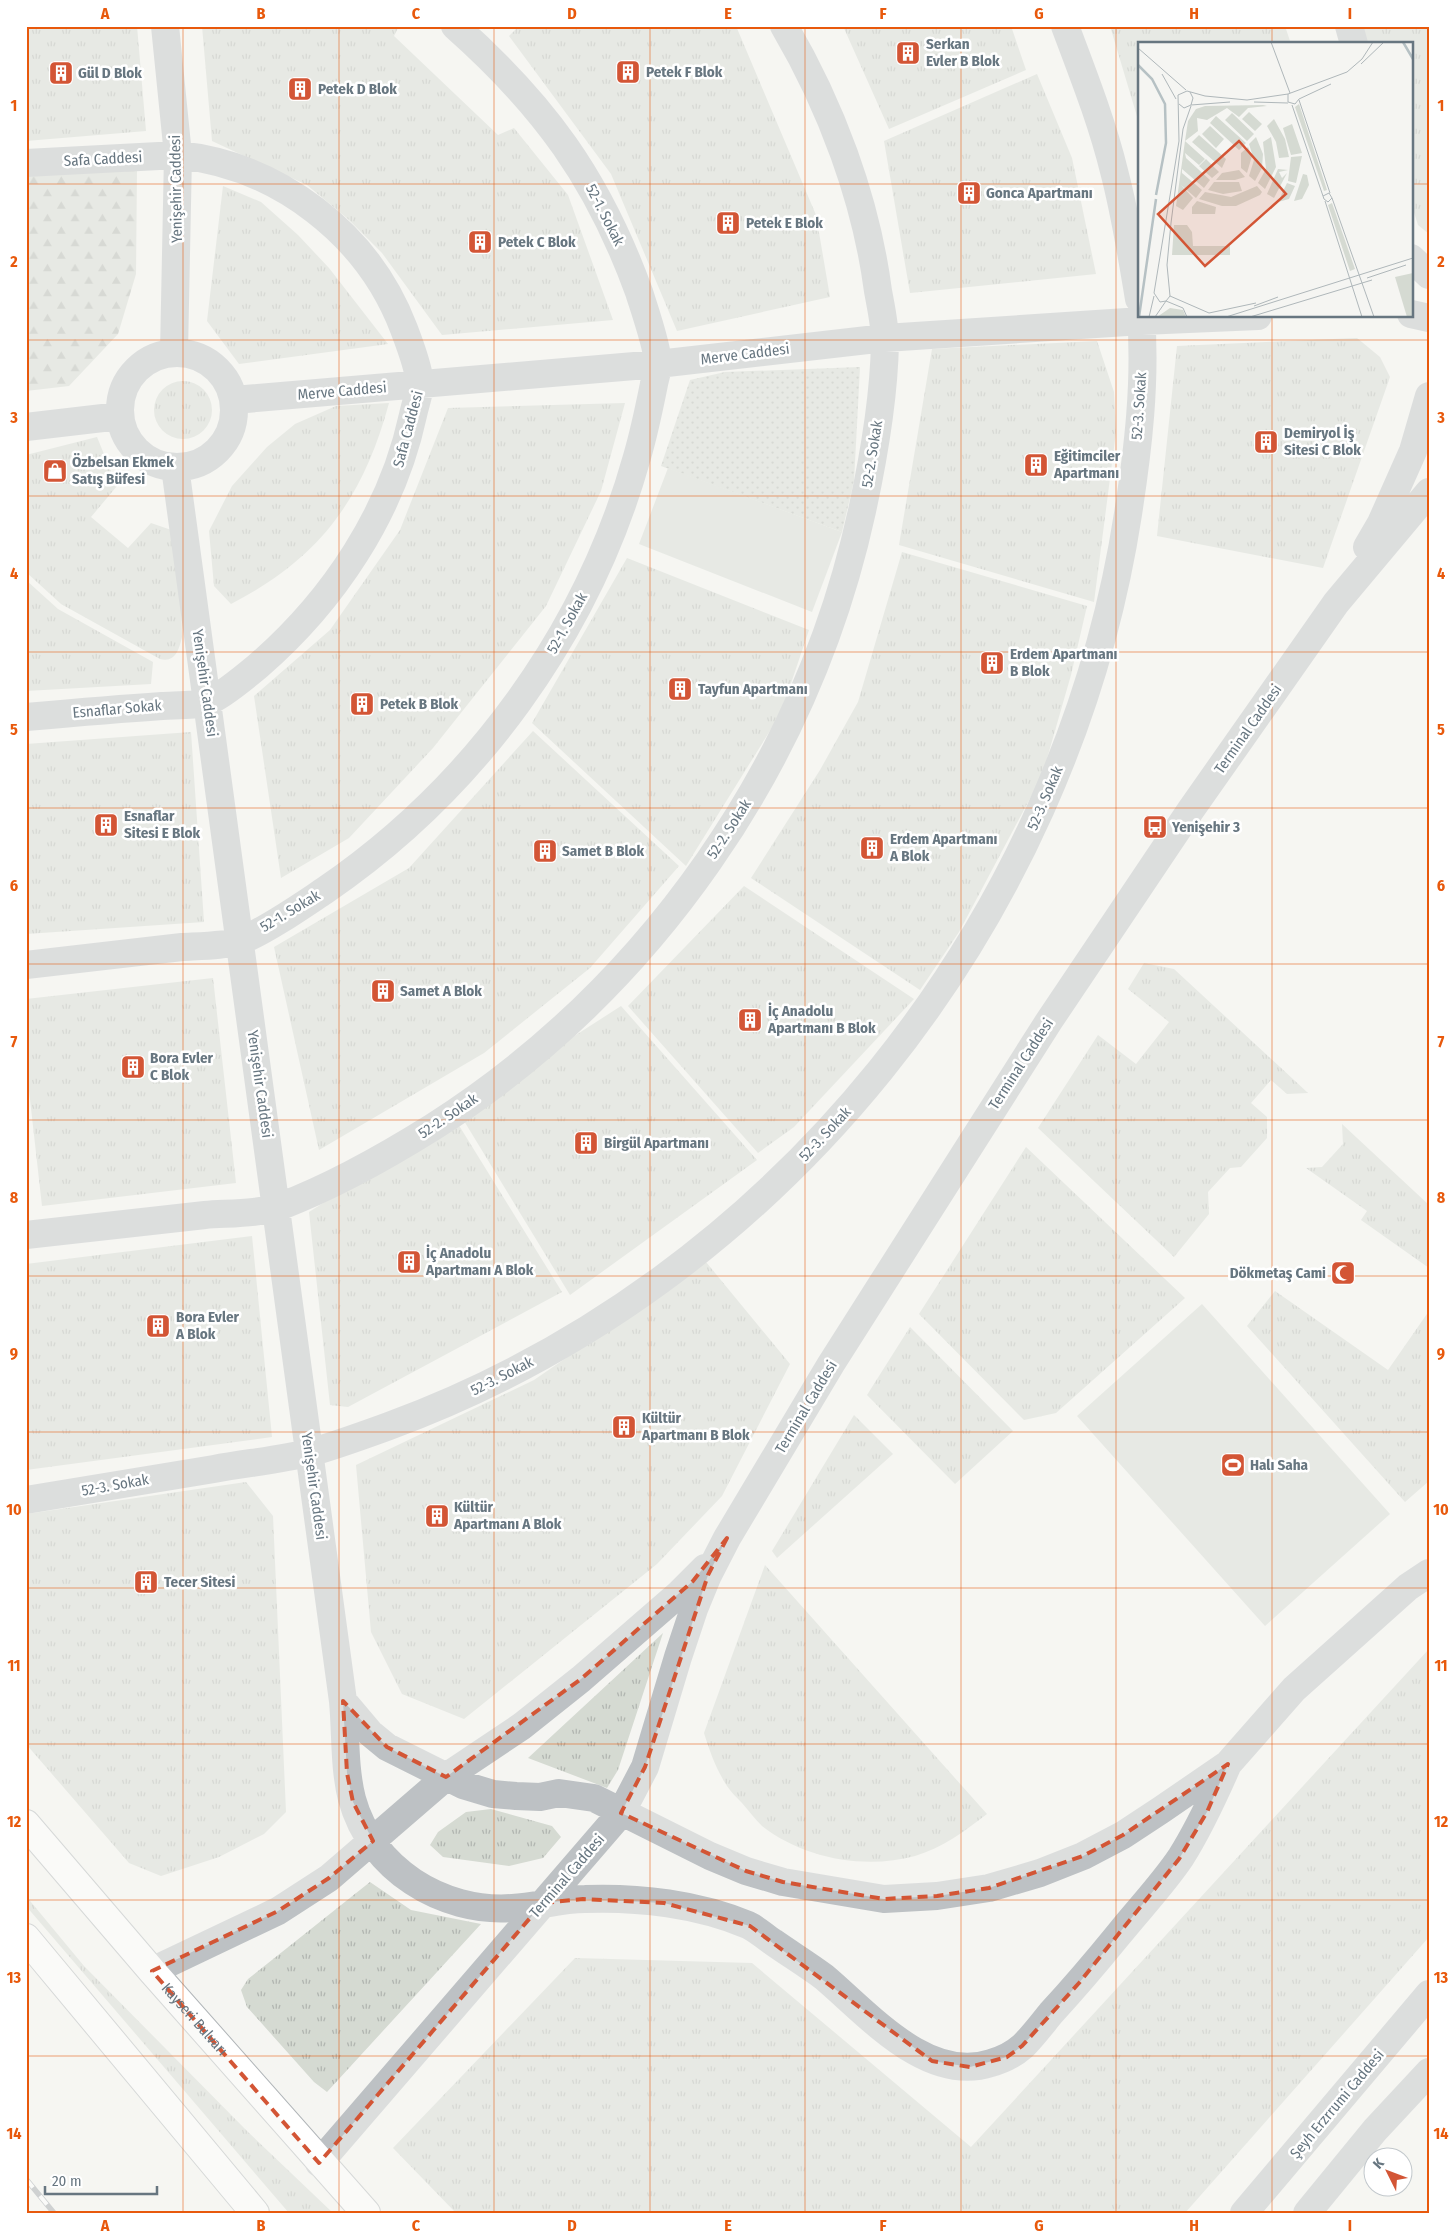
<svg xmlns="http://www.w3.org/2000/svg" width="1455" height="2239" font-family="'Fira Sans Condensed',sans-serif">
<style>
.grass{fill:url(#grass-tufts)}
.forest{fill:url(#forest-firs)}
.park{fill:url(#park-dots)}
.pitch{fill:#d5dad2}
.lines{fill:none;stroke-linecap:round;stroke-linejoin:round}
.primary-casing{stroke:#b0b5b8;stroke-width:30}
.minor{stroke:#bdc1c4;stroke-width:28}
.primary{stroke:#fff;stroke-width:28}
.rail-casing{stroke:#9fa5a9;stroke-width:5.5}
.rail{stroke:#fff;stroke-width:4;stroke-dasharray:11;stroke-linecap:butt}
.marked{fill:none;stroke:#d35535;stroke-width:4;stroke-dasharray:10 6;stroke-linejoin:round}
.grid{fill:none;stroke:#e8590c;stroke-width:1;stroke-opacity:0.55}
.labels{text-anchor:middle;stroke-width:5;stroke-linejoin:round;paint-order:stroke}
.poi-label{font-size:15px;font-weight:bold;fill:#677680;stroke:#fff;text-anchor:start}
.street-label{font-size:15px;fill:#677680;stroke:#fff}
.inset-river{fill:none;stroke:#b6c1c4;stroke-width:2.5}
.inset-road{fill:none;stroke:#afb7ba;stroke-width:1}
.view{fill:#d35535;fill-opacity:0.15;stroke:#d35535;stroke-width:2.5}
.inset-edge{fill:none;stroke:#677680;stroke-width:2.5}
.neatline{fill:none;stroke:#e8590c;stroke-width:2}
.grid-label{font-size:16px;text-anchor:middle;font-weight:bold;fill:#e8590c}
</style>
<defs>
<pattern id="grass-tufts" width="24" height="20" patternUnits="userSpaceOnUse" patternTransform="scale(1.25)"><rect width="24" height="20" fill="#d5dad2"/><path d="M3 7l-1-3M5 7V3M7 7l1-3M15 17l-1-3M17 17v-4M19 17l1-3" fill="none" stroke="#b1b5b0"/></pattern>
<pattern id="forest-firs" width="22" height="20" patternUnits="userSpaceOnUse" patternTransform="scale(1.25)"><rect width="22" height="20" fill="#d5dad2"/><path d="M5 1l3.5 6h-7zM16 11l3.5 6h-7z" fill="#b1b5b0"/></pattern>
<pattern id="park-dots" width="8" height="8" patternUnits="userSpaceOnUse" patternTransform="scale(1.25)"><rect width="8" height="8" fill="#d5dad2"/><path d="M2 2h.1M6 6h.1" fill="none" stroke="#b1b5b0" stroke-width="1.8" stroke-linecap="round"/></pattern>
</defs>
<rect width="100%" height="100%" fill="#f5f5f2"/>
<path class="grass" d="M26 26H137L146 131 26 141Z
M202 26H399L394 36 498 135 514 128 568 195 613 320 442 335 382 253 348 219 307 185 212 141Z
M519 26H736L816 215 830 297 677 331 611 174 509 36Z
M843 26H1011L1026 70 889 129Z
M1110 26H1285L1291 44H1139V123Z
M1360 26H1429V234L1418 225 1411 203V44H1365Z
M1037 74 1072 158 1096 274 910 293 884 141Z
M223 186 261 202 298 235 329 268 388 344 239 364 207 321Z
M1357 338 1380 357 1390 377 1323 568 1157 536 1177 346Z
M1097 341 1114 392 1116 432 1094 602 899 545 932 349Z
M154 410a29 29 0 1 1 58 0a29 29 0 1 1-58 0Z
M389 403C363 499 320 558 231 604L214 586 209 531 232 486 267 447 295 424 336 406Z
M625 403 601 491 546 606 433 748 349 838 281 878 254 696 330 630 400 530 448 408Z
M97 437 117 486 91 517 128 548 151 523 180 533 182 637C179 650 175 663 160 659L61 604 26 572V455Z
M902 552 1087 606 1071 675 1042 776 959 932 920 990 751 878 820 770 858 702Z
M627 558 809 630 781 713 686 866 532 723Z
M26 580 58 609 153 662 151 684 26 691Z
M533 731 679 866 590 968 484 1053 319 1150 274 947 409 868Z
M191 732 204 922 26 934V744Z
M744 886 914 999 794 1127 758 1153 628 1006Z
M1144 963 1174 969 1308 1093 1287 1094 1271 1080 1251 1103 1267 1117V1138L1241 1167 1230 1168 1208 1192 1209 1214 1174 1257 1038 1128 1098 1035 1136 1064 1169 1022 1128 989Z
M213 978 236 1183 42 1206 26 1064V999Z
M621 1006 757 1160 570 1295 458 1111Z
M455 1119 562 1292 348 1407 330 1405 309 1212Z
M1342 1124 1429 1205V1268L1361 1220 1367 1211 1306 1168 1322 1167 1343 1144Z
M1026 1147 1185 1298 1056 1413 1024 1420 919 1314Z
M252 1236 272 1437 26 1470V1264Z
M706 1262 790 1364 722 1496 657 1564 464 1719 402 1694 371 1632 356 1465 534 1380Z
M1275 1291 1388 1370 1429 1311V1481L1405 1502 1247 1326Z
M910 1327 1013 1431 955 1484 867 1395Z
M854 1415 893 1454 777 1558 772 1551Z
M246 1482 273 1516 286 1812 264 1834 219 1857 161 1876 129 1863 26 1744V1514Z
M765 1565 987 1814C965 1831 942 1848 915 1856 864 1870 803 1858 762 1826 755 1819 748 1810 742 1803 737 1798 731 1792 727 1786 716 1769 710 1752 704 1733Z
M663 1633 618 1770 607 1788 528 1758Z
M1429 1649V1937L1185 2213H456L393 2148 575 1958 752 1963 971 2147Z
M491 1809 552 1826 561 1837 543 1858 509 1866 443 1857 430 1845 438 1832 466 1812Z
M370 1882 411 1910 481 1924 327 2092 314 2082 247 2007 241 1990 248 1979Z
M26 1896 84 1966 248 2132 333 2213H289L26 1906Z"/>
<path class="forest" d="M137 169 136 274 118 334 69 386 26 391V173Z"/>
<path class="park" d="M860 367 854 481 842 532 661 466 690 380 725 372Z"/>
<path class="pitch" d="M668 468 842 532 812 612 639 544Z
M1202 1304 1390 1514 1265 1626 1077 1416Z"/>
<g class="lines">
<defs>
<g id="primary">
<path id="s1" d="M26 1824 152 1971 366 2213"/>
<path d="M26 1938 255 2213"/>
</g>
</defs>
<use href="#primary" class="primary-casing"/>
<path class="minor" d="M165 26 178 155 174 353
M1065 26C1083 74 1102 122 1114 171 1125 213 1132 256 1139 299
M1349 26 1354 44
M26 163 178 155C278 165 368 234 404 329 410 345 418 365 420 383 420 392 415 405 413 415 392 513 333 601 258 666 246 676 222 696 209 701 198 706 174 705 162 706 117 709 71 713 26 717
M1411 258 1429 275
M1411 314 1429 318
M120 410a57 57 0 1 1 114 0a57 57 0 1 1-114 0Z
M234 400 658 364 885 338 1142 321 1258 316
M26 427 120 416
M175 467 343 1701C346 1734 344 1768 352 1799 371 1869 442 1913 512 1908 536 1907 560 1899 585 1899 639 1897 698 1904 748 1925 757 1929 765 1937 773 1942 790 1954 808 1965 824 1977 868 2014 927 2084 991 2063 1002 2060 1014 2054 1023 2046 1033 2036 1042 2024 1051 2013 1075 1987 1097 1961 1119 1934 1139 1909 1163 1884 1181 1857 1200 1827 1214 1796 1228 1764
M1367 547 1381 523 1413 451 1429 396
M26 965C78 959 130 953 182 947 199 946 227 946 243 940 270 928 300 907 324 891 475 788 588 632 637 457 644 433 649 409 654 384 655 378 658 370 658 364 658 348 644 308 639 292 598 179 544 105 455 26
M26 1235C86 1228 145 1222 205 1215 229 1213 259 1214 281 1206 334 1186 385 1157 433 1127 651 988 807 763 862 511 874 456 884 398 885 342 885 325 881 307 878 291 866 199 831 106 784 26
M26 1500C89 1490 151 1479 214 1469 246 1463 280 1460 312 1452 337 1445 364 1435 389 1426 778 1283 1065 923 1128 514 1138 450 1146 382 1141 316
M343 1701 370 1733 387 1747 463 1785 493 1794 516 1796 540 1797 559 1793 594 1798 710 1856 746 1871 783 1882 884 1899 937 1896 989 1888 1040 1873 1083 1856 1123 1835 1161 1810 1228 1764 1294 1689 1408 1587 1429 1573
M152 1971 278 1911 329 1878 446 1777 522 1726 581 1679 680 1593 705 1568
M319 2163 621 1813 645 1767 678 1657 694 1609 708 1575 727 1538 831 1364 1049 1021 1190 811 1336 603 1429 492
M1244 2213 1429 1994
M1307 2213 1375 2130 1429 2072"/>
<use href="#primary" class="primary"/>
<defs>
<path id="rail" d="M26 2179 54 2213"/>
</defs>
<use href="#rail" class="rail-casing"/>
<use href="#rail" class="rail"/>
</g>
<path d="M0 0H1455V2239H0ZM727 1538 708 1575 645 1767 621 1813 746 1871 783 1882 884 1899 937 1896 989 1888 1083 1856 1123 1835 1228 1764 1207 1812 1179 1859 1079 1983 1022 2046 1007 2057 970 2067 932 2061 750 1926 664 1903 583 1899 543 1903 319 2163 152 1971 278 1911 329 1878 373 1841 353 1802 347 1773 343 1701 387 1747 446 1777 581 1679 693 1581Z" fill="#f5f5f2" fill-opacity=".55" fill-rule="evenodd"/>
<path class="marked" d="M727 1538 708 1575 645 1767 621 1813 746 1871 783 1882 884 1899 937 1896 989 1888 1083 1856 1123 1835 1228 1764 1207 1812 1179 1859 1079 1983 1022 2046 1007 2057 970 2067 932 2061 750 1926 664 1903 583 1899 543 1903 319 2163 152 1971 278 1911 329 1878 373 1841 353 1802 347 1773 343 1701 387 1747 446 1777 581 1679 693 1581Z"/>
<path class="grid" d="M183 26V2213M339 26V2213M494 26V2213M650 26V2213M805 26V2213M961 26V2213M1116 26V2213M1272 26V44M26 184H1139M1411 184H1429M1272 316V2213M26 340H1429M26 496H1429M26 652H1429M26 808H1429M26 964H1429M26 1120H1429M26 1276H1429M26 1432H1429M26 1588H1429M26 1744H1429M26 1900H1429M26 2056H1429"/>
<defs>
<symbol id="building-square" viewBox="-11 -11 22 22"><rect x="-9" y="-9" width="18" height="18" rx="4" fill="#d35535" stroke="#fff"/><path d="M-4-6H4V6H1V3H-1V6H-4ZM-2.5-4.3h1.7v1.8h-1.7ZM.8-4.3h1.7v1.8H.8ZM-2.5-1h1.7V.8h-1.7ZM.8-1h1.7V.8H.8Z" fill="#fff"/></symbol>
<symbol id="shop-square" viewBox="-11 -11 22 22"><rect x="-9" y="-9" width="18" height="18" rx="4" fill="#d35535" stroke="#fff"/><path d="M-5-2.5h2.3a2.7 3.5 0 0 1 5.4 0H5L5.5 6h-11ZM-1.5-2.5h3a1.5 2.3 0 0 0-3 0Z" fill="#fff"/></symbol>
<symbol id="bus-square" viewBox="-11 -11 22 22"><rect x="-9" y="-9" width="18" height="18" rx="4" fill="#d35535" stroke="#fff"/><path d="M-5-6H5V4H4V6H2V4H-2V6H-4V4H-5ZM-3.5-4V0h7V-4ZM-3.5 1.2v1.5H-2V1.2ZM2 1.2v1.5H3.5V1.2Z" fill="#fff"/></symbol>
<symbol id="mosque-square" viewBox="-11 -11 22 22"><rect x="-9" y="-9" width="18" height="18" rx="4" fill="#d35535" stroke="#fff"/><path d="M3.5-4.9A6 6 0 1 0 3.5 4.9A5 5 0 1 1 3.5-4.9Z" fill="#fff"/></symbol>
<symbol id="stadium-square" viewBox="-11 -11 22 22"><rect x="-9" y="-9" width="18" height="18" rx="4" fill="#d35535" stroke="#fff"/><path d="M0-5a6.5 5 0 1 0 0 10a6.5 5 0 1 0 0-10ZM-3.5-1.8h7v3.6h-7Z" fill="#fff"/></symbol>
</defs>
<g fill-rule="evenodd">
<use href="#building-square" x="894" y="39" width="28" height="28"/>
<use href="#building-square" x="614" y="58" width="28" height="28"/>
<use href="#building-square" x="47" y="59" width="28" height="28"/>
<use href="#building-square" x="286" y="75" width="28" height="28"/>
<use href="#building-square" x="955" y="179" width="28" height="28"/>
<use href="#building-square" x="714" y="209" width="28" height="28"/>
<use href="#building-square" x="466" y="228" width="28" height="28"/>
<use href="#building-square" x="1252" y="428" width="28" height="28"/>
<use href="#building-square" x="1022" y="451" width="28" height="28"/>
<use href="#shop-square" x="41" y="457" width="28" height="28"/>
<use href="#building-square" x="978" y="649" width="28" height="28"/>
<use href="#building-square" x="666" y="675" width="28" height="28"/>
<use href="#building-square" x="348" y="690" width="28" height="28"/>
<use href="#building-square" x="92" y="811" width="28" height="28"/>
<use href="#bus-square" x="1141" y="813" width="28" height="28"/>
<use href="#building-square" x="858" y="834" width="28" height="28"/>
<use href="#building-square" x="531" y="837" width="28" height="28"/>
<use href="#building-square" x="369" y="977" width="28" height="28"/>
<use href="#building-square" x="736" y="1006" width="28" height="28"/>
<use href="#building-square" x="119" y="1053" width="28" height="28"/>
<use href="#building-square" x="572" y="1129" width="28" height="28"/>
<use href="#building-square" x="395" y="1248" width="28" height="28"/>
<use href="#mosque-square" x="1329" y="1259" width="28" height="28"/>
<use href="#building-square" x="144" y="1312" width="28" height="28"/>
<use href="#building-square" x="610" y="1413" width="28" height="28"/>
<use href="#stadium-square" x="1219" y="1451" width="28" height="28"/>
<use href="#building-square" x="423" y="1502" width="28" height="28"/>
<use href="#building-square" x="132" y="1568" width="28" height="28"/>
</g>
<g class="labels">
<g class="poi-label">
<text x="926" y="49">Serkan<tspan x="926" dy="17">Evler B Blok</tspan></text>
<text x="646" y="77">Petek F Blok</text>
<text x="78" y="78">Gül D Blok</text>
<text x="318" y="94">Petek D Blok</text>
<text x="986" y="198">Gonca Apartmanı</text>
<text x="746" y="228">Petek E Blok</text>
<text x="498" y="247">Petek C Blok</text>
<text x="1284" y="438">Demiryol İş<tspan x="1284" dy="17">Sitesi C Blok</tspan></text>
<text x="1054" y="461">Eğitimciler<tspan x="1054" dy="17">Apartmanı</tspan></text>
<text x="72" y="467">Özbelsan Ekmek<tspan x="72" dy="17">Satış Büfesi</tspan></text>
<text x="1010" y="659">Erdem Apartmanı<tspan x="1010" dy="17">B Blok</tspan></text>
<text x="698" y="694">Tayfun Apartmanı</text>
<text x="380" y="709">Petek B Blok</text>
<text x="124" y="821">Esnaflar<tspan x="124" dy="17">Sitesi E Blok</tspan></text>
<text x="1172" y="832">Yenişehir 3</text>
<text x="890" y="844">Erdem Apartmanı<tspan x="890" dy="17">A Blok</tspan></text>
<text x="562" y="856">Samet B Blok</text>
<text x="400" y="996">Samet A Blok</text>
<text x="768" y="1016">İç Anadolu<tspan x="768" dy="17">Apartmanı B Blok</tspan></text>
<text x="150" y="1063">Bora Evler<tspan x="150" dy="17">C Blok</tspan></text>
<text x="604" y="1148">Birgül Apartmanı</text>
<text x="426" y="1258">İç Anadolu<tspan x="426" dy="17">Apartmanı A Blok</tspan></text>
<text x="1326" y="1278" text-anchor="end">Dökmetaş Cami</text>
<text x="176" y="1322">Bora Evler<tspan x="176" dy="17">A Blok</tspan></text>
<text x="642" y="1423">Kültür<tspan x="642" dy="17">Apartmanı B Blok</tspan></text>
<text x="1250" y="1470">Halı Saha</text>
<text x="454" y="1512">Kültür<tspan x="454" dy="17">Apartmanı A Blok</tspan></text>
<text x="164" y="1587">Tecer Sitesi</text>
</g>
<g class="street-label">
<text transform="translate(103 159) rotate(-3)" y="5">Safa Caddesi</text>
<text transform="translate(176 189) rotate(-91)" y="5">Yenişehir Caddesi</text>
<text transform="translate(605 215) rotate(63)" y="5">52-1. Sokak</text>
<text transform="translate(745 354) rotate(-7)" y="5">Merve Caddesi</text>
<text transform="translate(342 391) rotate(-5)" y="5">Merve Caddesi</text>
<text transform="translate(1139 406) rotate(-86)" y="5">52-3. Sokak</text>
<text transform="translate(408 429) rotate(-75)" y="5">Safa Caddesi</text>
<text transform="translate(872 454) rotate(-81)" y="5">52-2. Sokak</text>
<text transform="translate(567 623) rotate(-61)" y="5">52-1. Sokak</text>
<text transform="translate(205 683) rotate(82)" y="5">Yenişehir Caddesi</text>
<text transform="translate(117 709) rotate(-5)" y="5">Esnaflar Sokak</text>
<text transform="translate(1248 729) rotate(-55)" y="5">Terminal Caddesi</text>
<text transform="translate(1045 798) rotate(-67)" y="5">52-3. Sokak</text>
<text transform="translate(729 829) rotate(-57)" y="5">52-2. Sokak</text>
<text transform="translate(290 911) rotate(-31)" y="5">52-1. Sokak</text>
<text transform="translate(1021 1064) rotate(-57)" y="5">Terminal Caddesi</text>
<text transform="translate(260 1084) rotate(82)" y="5">Yenişehir Caddesi</text>
<text transform="translate(448 1116) rotate(-34)" y="5">52-2. Sokak</text>
<text transform="translate(825 1134) rotate(-47)" y="5">52-3. Sokak</text>
<text transform="translate(502 1376) rotate(-27)" y="5">52-3. Sokak</text>
<text transform="translate(806 1407) rotate(-59)" y="5">Terminal Caddesi</text>
<text transform="translate(115 1485) rotate(-10)" y="5">52-3. Sokak</text>
<text transform="translate(314 1486) rotate(82)" y="5">Yenişehir Caddesi</text>
<text transform="translate(567 1876) rotate(-49)" y="5">Terminal Caddesi</text>
<text dy="5" stroke="none"><textPath href="#s1" startOffset="258">Kayseri Bulvarı</textPath></text>
<text transform="translate(1337 2104) rotate(-50)" y="5">Şeyh Erzrrumi Caddesi</text>
</g>
</g>
<g transform="translate(1138 42)">
<rect width="275" height="275" fill="#f5f5f2"/>
<path d="M161 62 189 148 186 149 157 65ZM111 70 124 82 117 89 104 77ZM94 71 116 92 109 99 87 78ZM78 74 108 101 101 108 72 81ZM136 77 147 97 151 115 141 116 138 100 129 84ZM154 82 164 111 153 113 145 86ZM61 93 88 117 84 126 54 100ZM118 95 125 112 124 126 117 139 111 134 116 118 111 102ZM133 95 138 125 127 147 120 141 128 127 125 100ZM47 99 67 117 61 123 47 111 48 116 72 138 66 146 44 127V131L64 148 58 156 43 143 55 156 45 168 38 164ZM110 105 114 114 109 131 103 126V111ZM164 114 158 141 150 139 153 115ZM68 117 81 130 74 136 61 124ZM140 127 150 128 141 130 144 136 149 131 136 156 129 152ZM101 128 107 135 97 138H78L84 131ZM165 132 169 133 171 143 164 157 156 159ZM76 140H101L104 149 85 152 70 148ZM149 141 157 144 151 157 140 160ZM119 144 124 150 122 153 98 164H84L61 157 67 150 93 155ZM59 159 78 165 77 172H54V165ZM194 161 217 227 212 229 190 163ZM36 183H49L54 190 55 204H92V213H34ZM32 266 45 268 48 275H19Z" fill="#d5dad2"/>
<path d="M125 63 129 64 110 66 101 75 89 66 69 78 59 76 60 89 47 99 50 79 58 67 67 64ZM72 84 86 97 78 106 64 92Z" fill="#d5dad2"/>
<path d="M275 231V275H269L257 235Z" fill="#d5dad2"/>
<path class="inset-river" d="M265 0 275 17M0 23 14 37 27 62 28 101 18 153M1 275 18 157"/>
<path class="inset-road" d="M133 0 152 51M0 6 48 48M223 22 246 0M24 32 38 57M150 52V60L157 62 161 57 193 42M161 58 192 151M116 60 150 61M41 62 46 66 53 63 55 56 52 50M53 63 92 60M154 63 186 157 190 160 194 156 191 151 185 154M53 64 45 87 33 181 29 223 32 254 28 259 22 260 16 251 41 99 40 53 49 49 67 54 109 58 150 52 209 30 224 17 235 0M194 156 236 275M187 159 224 275M229 236 268 223M32 254 71 271 118 261M116 264 140 255M11 275 16 254M17 275 28 259 45 266 49 275M88 275 275 216M112 275 234 238"/>
<path class="view" d="M101 99 148 152 67 224 20 172Z"/>
<rect width="275" height="275" class="inset-edge"/>
</g>
<rect width="1455" height="2239" fill="none" stroke="#ffffff" stroke-width="55"/>
<g transform="translate(1388 2172) rotate(312)"><circle r="24" fill="#ffffff" stroke="#c2c8cc"/>
<path d="M0-4L9 19L0 12L-9 19Z" fill="#d35535"/>
<text y="-8" font-size="14" font-weight="bold" text-anchor="middle" fill="#677680">K</text>
</g>
<path d="M45 2186v8h112v-8" fill="none" stroke="#677680" stroke-width="2.5"/>
<text x="52" y="2186" font-size="15" fill="#677680" stroke="#ffffff" stroke-width="4" paint-order="stroke">20 m</text>
<rect x="28" y="28" width="1400" height="2184" class="neatline"/>
<g class="grid-label">
<text x="105" y="19">A</text>
<text x="261" y="19">B</text>
<text x="416" y="19">C</text>
<text x="572" y="19">D</text>
<text x="728" y="19">E</text>
<text x="883" y="19">F</text>
<text x="1039" y="19">G</text>
<text x="1194" y="19">H</text>
<text x="1350" y="19">I</text>
<text x="14" y="111">1</text>
<text x="1441" y="111">1</text>
<text x="14" y="267">2</text>
<text x="1441" y="267">2</text>
<text x="14" y="423">3</text>
<text x="1441" y="423">3</text>
<text x="14" y="579">4</text>
<text x="1441" y="579">4</text>
<text x="14" y="735">5</text>
<text x="1441" y="735">5</text>
<text x="14" y="891">6</text>
<text x="1441" y="891">6</text>
<text x="14" y="1047">7</text>
<text x="1441" y="1047">7</text>
<text x="14" y="1203">8</text>
<text x="1441" y="1203">8</text>
<text x="14" y="1359">9</text>
<text x="1441" y="1359">9</text>
<text x="14" y="1515">10</text>
<text x="1441" y="1515">10</text>
<text x="14" y="1671">11</text>
<text x="1441" y="1671">11</text>
<text x="14" y="1827">12</text>
<text x="1441" y="1827">12</text>
<text x="14" y="1983">13</text>
<text x="1441" y="1983">13</text>
<text x="14" y="2139">14</text>
<text x="1441" y="2139">14</text>
<text x="105" y="2231">A</text>
<text x="261" y="2231">B</text>
<text x="416" y="2231">C</text>
<text x="572" y="2231">D</text>
<text x="728" y="2231">E</text>
<text x="883" y="2231">F</text>
<text x="1039" y="2231">G</text>
<text x="1194" y="2231">H</text>
<text x="1350" y="2231">I</text>
</g>
</svg>
